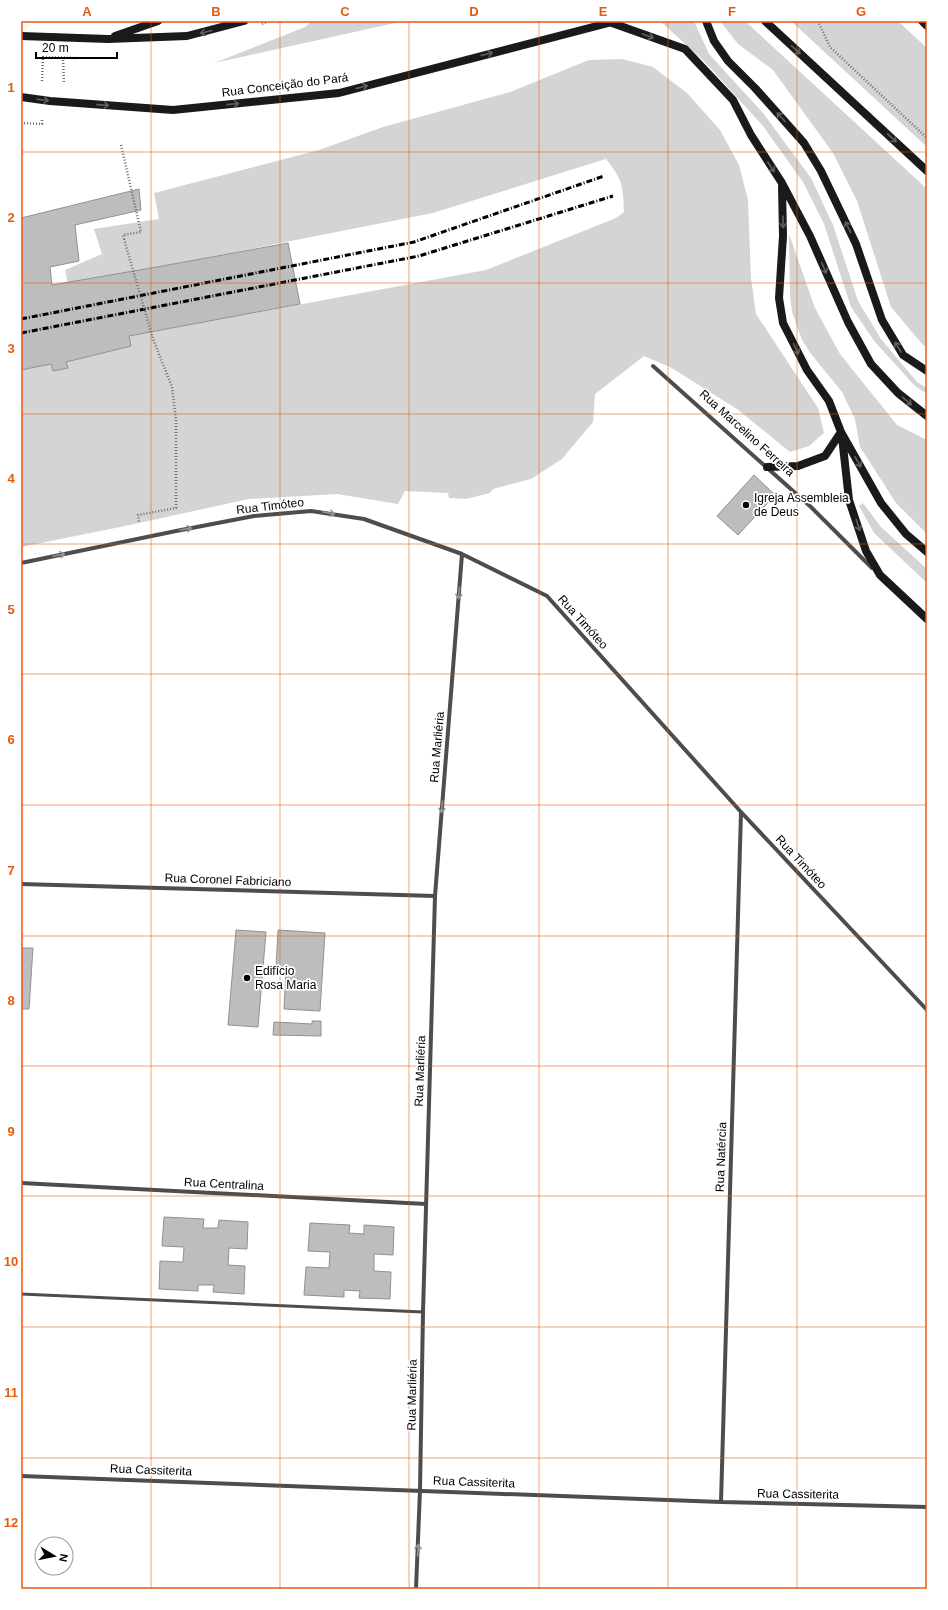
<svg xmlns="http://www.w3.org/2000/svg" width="948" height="1610" font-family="Helvetica,sans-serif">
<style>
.green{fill:#d4d4d4}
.building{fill:#bdbdbd;stroke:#919191}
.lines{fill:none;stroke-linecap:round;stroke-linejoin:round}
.path{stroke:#6f6f6f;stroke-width:2.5;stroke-dasharray:1 2;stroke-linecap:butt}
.lane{stroke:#4d4d4d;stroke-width:3}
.street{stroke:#4d4d4d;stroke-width:4}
.secondary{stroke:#1a1a1a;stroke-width:8}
.rail{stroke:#000;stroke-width:3;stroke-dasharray:6 2 1 2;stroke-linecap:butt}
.path-bridge{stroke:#6f6f6f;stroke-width:2.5;stroke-dasharray:1 2;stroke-linecap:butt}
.oneway{stroke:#5f5f5f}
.oneway2{stroke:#949494}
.grid{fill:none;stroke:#e8590c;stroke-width:1;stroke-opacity:0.55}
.poi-dot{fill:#000;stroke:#fff;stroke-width:1.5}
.labels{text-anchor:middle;stroke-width:3.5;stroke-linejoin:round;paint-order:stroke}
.street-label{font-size:12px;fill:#000;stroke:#fff}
.poi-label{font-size:12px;fill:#000;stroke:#fff;text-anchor:start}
.neatline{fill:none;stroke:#e8590c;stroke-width:1.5}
.grid-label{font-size:13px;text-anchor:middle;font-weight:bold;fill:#e8590c}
</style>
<rect width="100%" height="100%" fill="#fff"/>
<path class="green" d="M312 21H404L214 63 305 27Z
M660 21H694L709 54 763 113 811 178 833 225 858 301 881 339 917 382 927 388V394L915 386 875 342 851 307 824 224 803 182 763 126 703 60Z
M720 21H745L927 189V348L922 344 891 307 857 201 833 153 773 70 738 44Z
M791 21H898L927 48V147Z
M622 59 653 67 687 93 720 130 739 165 748 200 751 278 756 314 818 408 824 433 809 446 790 452 737 409 670 367 644 356 595 394 593 422 562 459 531 479 493 489 490 493 466 499 449 498 448 493 405 491 398 504 337 494 249 499 125 526 21 547V370L51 364 53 371 67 368 66 362 131 346 129 336 486 270 616 218 624 212C623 187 623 180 606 159L433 213 68 285 65 270 102 254 94 229 159 219 154 193 319 150 383 127 510 92 589 60Z
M789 234 815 308 840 354 897 425 927 440V534L896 503 880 478 860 447 855 419 842 392 811 354 802 340 792 312 790 296Z
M863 503 881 527 927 569V583L874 533 859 506Z"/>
<path class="building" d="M139 189 141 210 75 225 79 261 50 267 52 285 157 267 288 243 300 304 129 336 131 346 66 362 68 368 53 371 51 364 21 370V218Z
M754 475 775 495 738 535 717 516Z
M236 930 266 932 258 1027 228 1025Z
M278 930 325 933 320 1011 284 1009 286 969 276 968Z
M21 948H33L29 1009H21Z
M312 1021H321V1036L273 1035 274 1022 312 1024Z
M164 1217 204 1219 203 1228H218L219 1220 248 1222 247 1249 229 1248 228 1265 245 1266 244 1294 213 1292 214 1285H198V1291L159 1289 160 1261 183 1262 184 1247 162 1246Z
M310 1223 350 1225 349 1233 364 1234V1225L394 1227 393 1255 374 1254V1271L391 1272 390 1299 359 1298 360 1291 344 1290V1297L304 1295 306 1267 329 1268 330 1252 308 1251Z"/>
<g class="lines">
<path class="path" d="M818 21 830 47 927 138
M262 24 269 21
M63 57 64 84
M42 81 43 57 77 58
M21 123 42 124V118
M121 145 141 232 123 235 124 239"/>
<path class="lane" d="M21 1294 423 1312"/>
<path class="street" d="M653 366 811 507 872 568
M21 563 176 531 254 516 311 511 364 519 462 554 547 596 741 812 927 1010
M21 884 435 896
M21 1183 426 1204
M21 1476 721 1502 927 1507
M721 1502 741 812
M416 1589 420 1490 423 1312 435 896 462 554"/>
<path class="secondary" d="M706 21 714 41 728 61 755 88 804 143 821 171 856 244 882 320 903 355 927 371
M765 21 927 171
M922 21 927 26
M612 23 685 49 733 100 751 135 782 183 810 236 848 322 871 364 898 393 927 416
M21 36 108 39 187 36 244 21
M115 36 158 21
M21 97 50 101 173 110 339 93 616 21
M782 186 783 236 779 298 783 323 807 370 829 401 841 432 881 503 906 534 927 552
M842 437 849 500 866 551 880 575 927 619
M767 467 798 466 825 456 841 432"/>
<path class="rail" d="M21 319 414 242 604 176
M21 333 419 256 613 196"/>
<path class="path-bridge" d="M124 239 153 339 172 387 176 420V508L138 515 139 523"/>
</g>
<defs><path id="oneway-shaft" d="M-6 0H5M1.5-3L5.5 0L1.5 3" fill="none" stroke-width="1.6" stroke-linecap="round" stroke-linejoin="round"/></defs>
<g class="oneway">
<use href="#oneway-shaft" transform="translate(206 32) rotate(166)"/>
<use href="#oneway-shaft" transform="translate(648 36) rotate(20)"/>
<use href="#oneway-shaft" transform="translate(796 50) rotate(43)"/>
<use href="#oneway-shaft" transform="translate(487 54) rotate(-14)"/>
<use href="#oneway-shaft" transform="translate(362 87) rotate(-15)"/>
<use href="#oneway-shaft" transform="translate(43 100) rotate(7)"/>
<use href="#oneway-shaft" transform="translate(233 104) rotate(-6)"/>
<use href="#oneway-shaft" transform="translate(103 105) rotate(4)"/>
<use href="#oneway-shaft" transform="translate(781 117) rotate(-132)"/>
<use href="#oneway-shaft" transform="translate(892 138) rotate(43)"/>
<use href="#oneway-shaft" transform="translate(771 167) rotate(57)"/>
<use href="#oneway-shaft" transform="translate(783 222) rotate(89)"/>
<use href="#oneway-shaft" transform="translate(848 227) rotate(-116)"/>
<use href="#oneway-shaft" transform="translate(824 268) rotate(66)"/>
<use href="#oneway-shaft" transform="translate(898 347) rotate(-121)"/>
<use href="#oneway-shaft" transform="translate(796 349) rotate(64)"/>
<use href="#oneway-shaft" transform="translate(907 401) rotate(41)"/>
<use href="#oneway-shaft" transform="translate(858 462) rotate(61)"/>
<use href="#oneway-shaft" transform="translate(858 525) rotate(72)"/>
</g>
<g class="oneway2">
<use href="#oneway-shaft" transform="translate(329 513) rotate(10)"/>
<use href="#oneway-shaft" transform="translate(186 529) rotate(-10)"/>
<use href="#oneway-shaft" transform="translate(59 555) rotate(-12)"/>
<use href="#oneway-shaft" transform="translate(459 593) rotate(95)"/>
<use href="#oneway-shaft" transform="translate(442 807) rotate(95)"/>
<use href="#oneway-shaft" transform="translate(418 1550) rotate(-87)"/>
</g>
<path class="grid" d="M151 21V1589M280 21V1589M409 21V1589M539 21V1589M668 21V1589M797 21V1589M21 152H927M21 283H927M21 414H927M21 544H927M21 674H927M21 805H927M21 936H927M21 1066H927M21 1196H927M21 1327H927M21 1458H927"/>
<g class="poi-dot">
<circle cx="746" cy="505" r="4"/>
<circle cx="247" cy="978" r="4"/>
</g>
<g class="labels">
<g class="street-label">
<text transform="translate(285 85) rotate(-7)" y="4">Rua Conceição do Pará</text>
<text transform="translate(747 433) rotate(42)" y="4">Rua Marcelino Ferreira</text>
<text transform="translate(270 506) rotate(-7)" y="4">Rua Timóteo</text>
<text transform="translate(583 622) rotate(48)" y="4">Rua Timóteo</text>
<text transform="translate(437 747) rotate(-85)" y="4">Rua Marliéria</text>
<text transform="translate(801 862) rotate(47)" y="4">Rua Timóteo</text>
<text transform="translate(228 880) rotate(2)" y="4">Rua Coronel Fabriciano</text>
<text transform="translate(420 1071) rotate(-88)" y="4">Rua Marliéria</text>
<text transform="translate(721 1157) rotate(-88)" y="4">Rua Natércia</text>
<text transform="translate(224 1184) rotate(3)" y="4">Rua Centralina</text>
<text transform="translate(412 1395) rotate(-89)" y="4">Rua Marliéria</text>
<text transform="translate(151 1470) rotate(2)" y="4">Rua Cassiterita</text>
<text transform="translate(474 1482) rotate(2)" y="4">Rua Cassiterita</text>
<text transform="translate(798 1494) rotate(1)" y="4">Rua Cassiterita</text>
</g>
<g class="poi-label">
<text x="754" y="502">Igreja Assembleia<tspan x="754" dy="14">de Deus</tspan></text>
<text x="255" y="975">Edifício<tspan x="255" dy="14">Rosa Maria</tspan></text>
</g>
</g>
<rect width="948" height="1610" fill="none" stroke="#ffffff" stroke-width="44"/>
<g transform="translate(54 1556) rotate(100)"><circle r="19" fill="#ffffff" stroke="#999999"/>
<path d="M0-3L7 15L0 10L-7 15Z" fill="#000000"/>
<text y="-6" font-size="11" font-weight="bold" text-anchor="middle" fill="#000000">N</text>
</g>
<path d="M36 52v6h81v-6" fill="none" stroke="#000000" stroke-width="2"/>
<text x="42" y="52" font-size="12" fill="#000000" stroke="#ffffff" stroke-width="3" paint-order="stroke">20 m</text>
<rect x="22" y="22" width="904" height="1566" class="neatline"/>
<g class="grid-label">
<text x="87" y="16">A</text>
<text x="216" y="16">B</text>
<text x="345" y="16">C</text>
<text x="474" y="16">D</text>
<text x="603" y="16">E</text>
<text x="732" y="16">F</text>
<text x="861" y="16">G</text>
<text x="11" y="92">1</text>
<text x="11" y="222">2</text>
<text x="11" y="353">3</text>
<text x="11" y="483">4</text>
<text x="11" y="614">5</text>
<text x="11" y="744">6</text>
<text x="11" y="875">7</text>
<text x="11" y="1005">8</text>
<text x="11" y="1136">9</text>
<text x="11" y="1266">10</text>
<text x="11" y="1397">11</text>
<text x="11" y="1527">12</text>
</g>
</svg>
